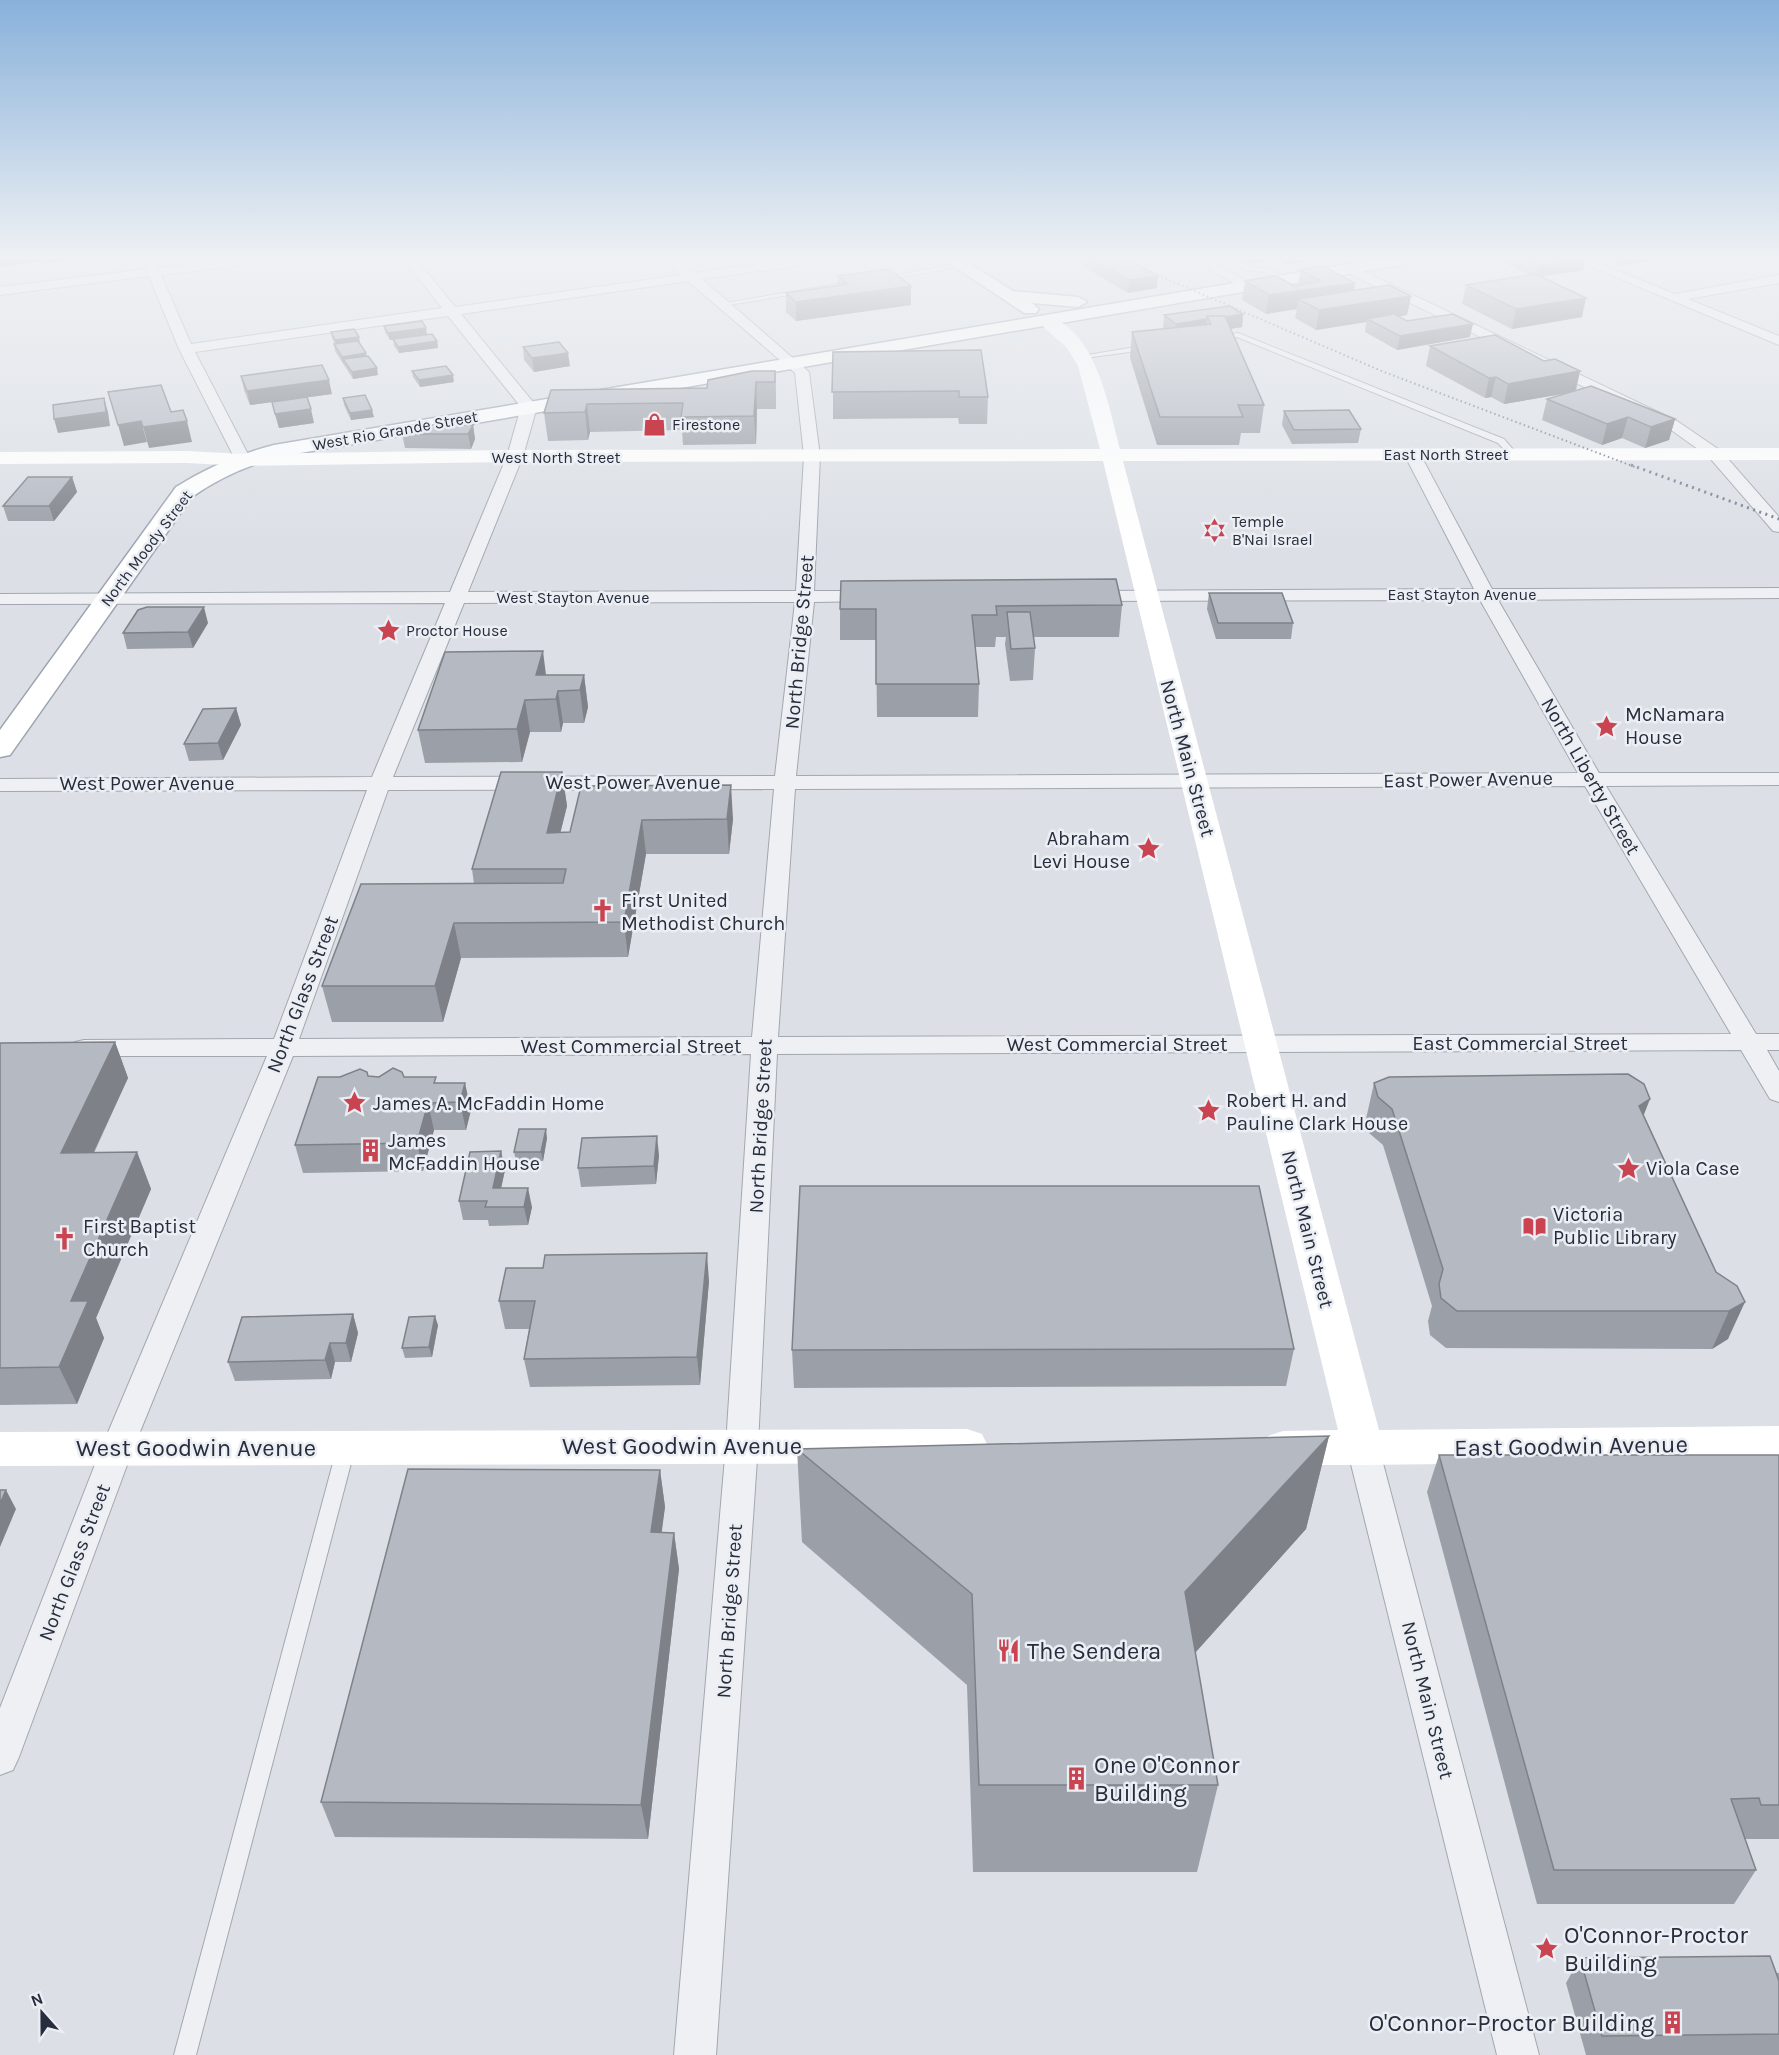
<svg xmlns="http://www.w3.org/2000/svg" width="1779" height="2055" font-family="Karla,sans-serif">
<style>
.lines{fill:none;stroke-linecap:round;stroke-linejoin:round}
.lane-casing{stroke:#a2a7b0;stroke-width:2}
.street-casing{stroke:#a2a7b0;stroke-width:2}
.primary-casing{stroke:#9ca3b1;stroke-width:3}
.lane{fill:#eff0f4;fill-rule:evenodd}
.street{fill:#eff0f4;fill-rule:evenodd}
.secondary{fill:#fff;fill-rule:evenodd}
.primary{fill:#fff;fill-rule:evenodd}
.rail-far1{stroke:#767e8f;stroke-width:2;stroke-dasharray:1.5 3;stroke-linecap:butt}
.rail{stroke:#767e8f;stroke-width:3;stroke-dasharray:2 4.5;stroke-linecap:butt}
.wall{fill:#9b9fa7}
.shaded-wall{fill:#7e8288}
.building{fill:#b4b9c2;stroke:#7e8288;stroke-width:1.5}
.labels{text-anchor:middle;stroke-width:5;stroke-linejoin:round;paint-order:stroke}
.far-poi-label{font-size:16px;fill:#272d3c;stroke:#ebeff4;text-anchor:start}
.far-street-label{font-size:16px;fill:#272d3c;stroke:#ebeff4}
.street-label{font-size:20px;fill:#272d3c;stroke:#ebeff4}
.poi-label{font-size:20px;fill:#272d3c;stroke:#ebeff4;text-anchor:start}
.near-street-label{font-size:24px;fill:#272d3c;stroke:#ebeff4}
.near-poi-label{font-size:24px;fill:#272d3c;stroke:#ebeff4;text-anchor:start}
</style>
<rect width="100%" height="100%" fill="#dce0e6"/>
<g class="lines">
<defs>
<path id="lane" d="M1228 259H1236L1250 267 1268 269 1287 279 1284 281 1265 272 1247 270Z
M961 263 963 266 880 281 877 279Z
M1291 263H1295L1316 274 1311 275 1291 265Z
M855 281 857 284 723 306 719 304Z
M1238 333 1504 439 1517 454 1510 456 1498 443 1237 337 1215 340 1211 338Z
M1148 345H1151V349L1085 358 1081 356Z
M346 1441 352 1443 355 1448 196 2055H174L337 1448 340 1443Z"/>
<path id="street" d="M142 259H154L158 268 227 259H263L257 263 161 275 191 344 442 308 403 259H416L455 307 681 275 664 259H677L694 273 791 259H823L817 263 702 279 809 372 820 456 814 591H876L885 596 876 601 814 602 796 776 1578 773 1480 600 1086 601 1077 596 1086 591 1474 589 1404 454 1412 449 1420 454 1492 589 1779 588V598L1498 600 1599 773H1779V785L1606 786 1756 1034H1779V1050H1767L1779 1071V1102L1770 1099 1741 1050 777 1054 758 1445 716 2055H674L726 1445 751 1054 293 1056 133 1449 19 1757 13 1770 0 1775V1708L101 1449 267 1056H84L75 1054 71 1048 75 1042 84 1040 274 1039 367 790 0 791V779L372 777 445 603 0 604V594L450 592 507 456 521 407 448 316 195 352 251 460 243 465 237 463 179 349 149 276 0 295V287L146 269ZM688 281 795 373 804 456 796 591 468 592 523 456 537 407 461 314ZM795 602 775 776 393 777 464 603ZM1585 786 1731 1034 778 1037 795 789ZM774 789 752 1037 299 1039 388 790Z
M1192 259H1207L1253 285 1252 288H1242Z
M1572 259H1589L1675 294 1779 275V283L1688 299 1779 336V345Z
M1348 264 1677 421 1721 451 1779 517V532L1773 531 1709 457 1667 427 1344 271V265Z
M1363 1435 1375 1439 1379 1448 1539 2055H1497L1347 1448 1351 1439Z"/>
<path id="primary" d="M943 259H962L1013 291 1078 297 1087 302 1078 307 1032 303 1039 309 1036 313H1024Z
M1378 259H1414L1406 264 277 457C247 466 218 478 192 497L10 755 0 757V730L176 487C206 468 239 454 274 445Z"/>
</defs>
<use href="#lane" class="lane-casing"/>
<use href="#street" class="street-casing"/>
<use href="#primary" class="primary-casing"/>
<use href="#lane" class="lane"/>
<use href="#street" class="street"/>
<path class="secondary" d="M1046 316C1096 328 1109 407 1120 449L1779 448V460L1123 461 1379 1430 1779 1426V1460L1363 1465H1283L1268 1460 1262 1448 1268 1436 1283 1431 1338 1430 1103 461 515 462 243 466 187 463 0 464V452L187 451 243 454 515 450 1100 449 1078 366 1067 348 1037 321Z
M967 1429 982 1434 988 1446 982 1458 967 1463 0 1466V1432Z"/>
<use href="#primary" class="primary"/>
<path class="rail-far1" d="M1120 259 1384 372 1635 467"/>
<path class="rail" d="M1631 465 1779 519"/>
</g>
<path class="wall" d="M1082 259H1128L1157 288 1128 293 1082 266Z
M1238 259H1271V261L1247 264Z
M1279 259H1324L1287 264 1279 260Z
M1505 259H1585L1583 270 1540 277 1582 317 1512 329 1462 304 1466 285 1531 275 1504 263Z
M1604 259H1662L1620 266Z
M1300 270 1354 290 1411 296 1407 315 1398 317 1407 321 1470 337 1397 350 1365 332 1366 322 1316 330 1295 318 1297 309 1266 314 1242 300 1245 281 1294 286 1298 285Z
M838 276 911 305 796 321 786 312V293L838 286Z
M1243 314 1242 327 1230 329 1264 405 1260 433H1241L1239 445H1157L1130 358 1132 332 1164 329 1163 328 1164 315Z
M384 326 427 334 437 341 438 348 399 353 394 346 393 339 390 340 385 332Z
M331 332 360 344 378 375 353 379 335 351 334 344H335L332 338Z
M1430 346 1544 361 1580 371 1576 391 1675 419 1669 440 1645 448 1622 438 1602 445 1542 420 1547 399 1567 393 1504 404 1491 397 1485 398 1426 366Z
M523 347 570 366 534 372 524 360Z
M833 352 988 397 987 424H959L958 418 833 419Z
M412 371 454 382 420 387 413 377Z
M775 371 776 409H757L756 444 683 445 682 430 590 432 588 440 548 441 544 413 551 390 707 388Z
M241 376 332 394 295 399 314 423 279 428 272 402 250 405 244 390Z
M343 398 374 417 351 420 344 405Z
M1284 411 1361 429 1358 443 1292 444 1282 425Z
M473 425 475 439 471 449 405 448 402 434Z
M72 477 77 492 54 521H8L3 506Z
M841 581 1122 605 1119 637H1033L1035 648 1033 680 1010 681 1005 644 1006 637H996L995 647H975L979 684 978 717H877L876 640H840V609Z
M1209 593 1293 623 1291 639H1216L1207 609Z
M208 623 193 648 127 649 123 633Z
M546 675H584L588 707 584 723H563L561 732H530L522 762 425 763 418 730Z
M236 708 241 725 223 760 189 761 184 744Z
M562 772 567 806 560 833 570 832 581 786 733 819 729 854H646L628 957 461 958 443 1022H332L322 986 474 884 472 869Z
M115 1042 128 1078 94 1153 137 1152 151 1189 96 1318 104 1338 77 1404 0 1405V1043Z
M340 1077H404L437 1083 471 1110 466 1130H434L423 1171 303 1173 295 1145Z
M1374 1083 1644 1115 1716 1272 1737 1286 1728 1339 1712 1349 1446 1348 1430 1335 1428 1321 1432 1306 1383 1145 1369 1133 1366 1119Z
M547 1138 543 1161H516L514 1152Z
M501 1151 505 1170 501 1188 532 1207 528 1225 489 1226 488 1220H463L459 1201Z
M659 1155 656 1184 581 1187 578 1168Z
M709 1281 700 1385 530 1387 524 1359 529 1329H505L499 1301Z
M353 1314 358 1333 351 1362H335L331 1379 235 1381 228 1362Z
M438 1325 432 1357 405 1358 402 1348Z
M1294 1349 1286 1386 794 1388 792 1350Z
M1329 1436 1306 1529 1195 1653 1218 1785 1197 1872H973L967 1685 802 1542 797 1449Z
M1439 1455H1779V1839H1745L1756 1870 1734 1904H1537L1427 1492Z
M660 1470 665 1507 661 1532 674 1533 679 1569 648 1839 335 1837 321 1802Z
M1580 1958 1779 1973V2055H1586L1566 1983Z"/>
<path class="shaded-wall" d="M0 259H42L43 261 0 267Z
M42 259H74L44 264Z
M1247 259H1271V261L1247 264Z
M1288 259H1324L1287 264Z
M1578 259H1585L1583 270 1536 277 1539 265Z
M1622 259H1662L1620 266Z
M1158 276 1157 288 1128 293 1129 280Z
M1355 283 1352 302 1298 299 1297 309 1266 314 1269 295Z
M911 286V305L796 321V302Z
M1411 296 1407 315 1371 321 1367 319 1366 322 1316 330 1319 310Z
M1586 298 1582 317 1512 329 1516 309Z
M1243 314 1242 327 1210 332 1211 324 1209 319Z
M1207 319 1205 333 1175 337 1176 324Z
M1473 324 1470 337 1397 350 1400 336Z
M426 328 427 335 390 340 388 333Z
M359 337 360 344 336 347 335 340Z
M437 341 438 348 399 353 398 347Z
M366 353 367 360 343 359 344 363H343L342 357Z
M568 353 570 366 534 372 532 358Z
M377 368 378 375 353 379 352 372Z
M775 371 776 398V409L775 382Z
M1580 371 1575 392 1504 404 1508 384Z
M453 375 454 382 420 387 419 380Z
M1496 377 1491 397 1485 398 1489 378Z
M329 380 332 394 250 405 247 391Z
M756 382 757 409 756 444 754 416Z
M104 398 108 412 110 426 58 433 54 419Z
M587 404 590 432 588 440 585 412Z
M311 409 314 423 279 428 275 414Z
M372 410 374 417 351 420 350 413Z
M1628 417 1622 438 1602 445 1607 424Z
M1675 419 1669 440 1645 448 1651 427Z
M141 421 147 442 124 446 118 425Z
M187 421 192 442 149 448 143 427Z
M473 425 475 439 471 449 468 434Z
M72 477 77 492 54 521 49 506Z
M204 607 208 623 193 648 188 632Z
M543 651 547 683 536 675Z
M584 675 588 707 584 723 580 690Z
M558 691 563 723 561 732 556 699Z
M525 700 530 732 522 762 517 729Z
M236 708 241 725 223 760 218 743Z
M562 772 567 806 552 867 547 833Z
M731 785 733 819 729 854 727 819Z
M642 820 646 854 628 957 624 922Z
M454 923 461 958 443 1022 435 986Z
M115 1042 128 1078 76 1190 61 1153Z
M465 1083 471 1110 466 1130 460 1102Z
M1650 1099 1636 1135 1639 1106Z
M428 1103 434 1130 423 1171 417 1143Z
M546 1129 547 1138 543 1161 541 1152Z
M657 1136 659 1155 656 1184 654 1166Z
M501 1151 505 1170 497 1207 493 1188Z
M137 1152 151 1189 96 1318 104 1338 77 1404 59 1367 71 1301Z
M528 1188 532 1207 528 1225 524 1207Z
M707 1253 709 1281 700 1385 697 1357Z
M1745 1302 1728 1339 1712 1349 1729 1311Z
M353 1314 358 1333 351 1362 346 1343Z
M435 1316 438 1325 432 1357 429 1347Z
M330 1343 335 1362 331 1379 325 1360Z
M1329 1436 1306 1529 1168 1683 1185 1592Z
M660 1470 665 1507 657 1569 651 1532Z
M6 1490 16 1509 0 1547V1504Z
M674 1533 679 1569 648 1839 641 1805Z"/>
<path class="building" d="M1091 259H1128L1158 276 1129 280Z
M1526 259H1578L1539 265Z
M1323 266 1355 283 1269 295 1245 281 1277 276 1294 286 1321 281 1300 270Z
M889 269 911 286 796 302 786 293 848 284 838 276Z
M1535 274 1586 298 1516 309 1466 285Z
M1389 285 1411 296 1319 310 1298 299Z
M1230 306 1243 314 1225 317V316H1207V319L1176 324 1164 315Z
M1394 314 1407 321 1453 314 1473 324 1400 336 1367 319Z
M1207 316H1225L1264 405H1238L1243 417H1160L1132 332 1211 324Z
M422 321 426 328 388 333 384 326Z
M354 329 359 337 335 340 331 332Z
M432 334 437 341 398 347 393 339Z
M1495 335 1544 361 1555 359 1580 371 1508 384 1496 377 1489 378 1430 346Z
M358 341 366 353 342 357 334 344Z
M559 342 568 353 532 358 523 347Z
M981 350 988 397H959V391L832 392 833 352Z
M368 356 377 368 352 372 343 359Z
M322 365 329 380 247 391 241 376Z
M446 366 453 375 419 380 412 371Z
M752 371H775V382H756L754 416 681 417 683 403 587 404 585 412 544 413 551 390 707 388 708 380Z
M161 385 171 412 183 410 187 421 143 427 141 421 118 425 108 392Z
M1591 386 1675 419 1651 427 1628 417 1607 424 1547 399Z
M365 395 372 410 350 413 343 398Z
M307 397 311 409 275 414 272 402Z
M104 398 106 412 54 419 53 405Z
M1349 410 1361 429 1294 430 1284 411Z
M408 425H473L468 434H402Z
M28 477H72L49 506H3Z
M1116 579 1122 605 996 606 997 615H972L979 684H876V609H840L841 581Z
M1209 593H1282L1293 623H1218Z
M147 607H204L188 632 123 633 138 610Z
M1007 612H1030L1035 648 1011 649Z
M543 651 536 675H584L580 690 558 691 556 699 525 700 517 729 418 730 445 652Z
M236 708 218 743 184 744 203 709Z
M501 772H562L547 833 570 832 581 786 731 785 727 819 642 820 624 922 454 923 435 986H322L361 884 563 883 566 869H472Z
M115 1042 61 1153 137 1152 71 1301H88L59 1367 0 1368V1043Z
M393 1068 402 1072 404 1077H436L434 1083H465L460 1102 428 1103 417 1143 295 1145 318 1077H340L360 1069 367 1072 368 1076 379 1077Z
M1628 1074 1644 1084 1650 1099 1639 1106 1716 1272 1737 1286 1745 1302 1729 1311H1457L1441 1298 1439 1284 1443 1269 1392 1109 1378 1097 1374 1083 1389 1077Z
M519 1129H546L541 1152H514Z
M657 1136 654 1166 578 1168 582 1138Z
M501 1151 493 1188H528L524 1207H485L487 1201H459L470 1152Z
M800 1186H1259L1294 1349 792 1350Z
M707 1253 697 1357 524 1359 535 1301H499L506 1268H543L545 1255Z
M353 1314 346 1343H330L325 1360 228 1362 242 1317Z
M435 1316 429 1347 402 1348 409 1317Z
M1329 1436 1185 1592 1218 1785H979L972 1594 797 1449Z
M1439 1455H1779V1805H1761L1759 1798 1731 1799 1756 1870H1554Z
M408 1469 660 1470 651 1532 674 1533 641 1805 321 1802Z
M0 1490H6L0 1504Z
M1770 1956 1779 1981V2034L1602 2036 1580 1958Z"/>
<linearGradient id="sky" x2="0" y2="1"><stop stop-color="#88b1da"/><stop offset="0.47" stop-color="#eff1f4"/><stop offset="1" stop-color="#eff1f4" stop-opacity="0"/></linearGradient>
<rect width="1779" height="547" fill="url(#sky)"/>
<defs>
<symbol id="shop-bare" viewBox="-9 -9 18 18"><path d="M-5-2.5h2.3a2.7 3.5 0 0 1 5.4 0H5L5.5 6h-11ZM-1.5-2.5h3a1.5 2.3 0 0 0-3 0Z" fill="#c94351" stroke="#ebeff4" stroke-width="2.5" paint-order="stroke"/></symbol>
<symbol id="synagogue-bare" viewBox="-9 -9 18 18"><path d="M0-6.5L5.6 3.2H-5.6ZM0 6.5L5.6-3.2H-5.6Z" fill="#c94351" stroke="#ebeff4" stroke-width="2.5" paint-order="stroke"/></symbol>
<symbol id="sight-bare" viewBox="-9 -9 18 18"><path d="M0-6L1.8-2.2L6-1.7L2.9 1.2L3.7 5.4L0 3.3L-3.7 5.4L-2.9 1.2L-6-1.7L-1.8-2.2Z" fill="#c94351" stroke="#ebeff4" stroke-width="2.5" paint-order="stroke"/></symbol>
<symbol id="church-bare" viewBox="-9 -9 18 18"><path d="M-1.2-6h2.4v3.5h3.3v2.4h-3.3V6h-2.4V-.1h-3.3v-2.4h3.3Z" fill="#c94351" stroke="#ebeff4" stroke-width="2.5" paint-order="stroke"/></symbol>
<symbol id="building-bare" viewBox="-9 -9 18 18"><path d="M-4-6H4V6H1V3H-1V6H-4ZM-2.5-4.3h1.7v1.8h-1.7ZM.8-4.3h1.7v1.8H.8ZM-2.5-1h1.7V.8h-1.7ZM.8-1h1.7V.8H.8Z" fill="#c94351" stroke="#ebeff4" stroke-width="2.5" paint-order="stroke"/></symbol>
<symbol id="library-bare" viewBox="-9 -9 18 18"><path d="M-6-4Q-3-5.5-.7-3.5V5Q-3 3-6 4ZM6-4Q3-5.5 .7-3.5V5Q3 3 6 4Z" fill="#c94351" stroke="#ebeff4" stroke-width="2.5" paint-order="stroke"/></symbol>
<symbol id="restaurant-bare" viewBox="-9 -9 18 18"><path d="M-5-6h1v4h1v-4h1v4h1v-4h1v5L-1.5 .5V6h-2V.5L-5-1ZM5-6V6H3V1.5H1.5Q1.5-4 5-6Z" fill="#c94351" stroke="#ebeff4" stroke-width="2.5" paint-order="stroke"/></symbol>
</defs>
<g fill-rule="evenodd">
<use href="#shop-bare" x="638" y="408" width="33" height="33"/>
<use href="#synagogue-bare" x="1198" y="514" width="33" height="33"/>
<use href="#sight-bare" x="372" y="614" width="33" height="33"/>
<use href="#sight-bare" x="1590" y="710" width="33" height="33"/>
<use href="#sight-bare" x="1132" y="832" width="33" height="33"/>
<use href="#church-bare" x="586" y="894" width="33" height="33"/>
<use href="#sight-bare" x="338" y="1086" width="33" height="33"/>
<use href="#sight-bare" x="1192" y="1094" width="33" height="33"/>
<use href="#building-bare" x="354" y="1134" width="33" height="33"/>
<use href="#sight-bare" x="1612" y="1152" width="33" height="33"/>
<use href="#library-bare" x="1518" y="1210" width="33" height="33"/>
<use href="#church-bare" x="48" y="1222" width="33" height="33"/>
<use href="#restaurant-bare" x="992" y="1634" width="33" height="33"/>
<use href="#building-bare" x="1060" y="1762" width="33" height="33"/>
<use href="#sight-bare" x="1530" y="1932" width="33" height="33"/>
<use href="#building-bare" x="1656" y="2006" width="33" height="33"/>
</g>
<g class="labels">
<g class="far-poi-label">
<text x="672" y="430">Firestone</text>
<text x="1232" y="527">Temple<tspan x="1232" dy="18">B'Nai Israel</tspan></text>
<text x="406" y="636">Proctor House</text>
</g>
<g class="far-street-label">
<text transform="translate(395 430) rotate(-10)" y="6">West Rio Grande Street</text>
<text x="1446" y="460">East North Street</text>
<text x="556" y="463">West North Street</text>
<text transform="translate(146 548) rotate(-53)" y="6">North Moody Street</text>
<text x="1462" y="600">East Stayton Avenue</text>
<text x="573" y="603">West Stayton Avenue</text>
</g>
<g class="street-label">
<text transform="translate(799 642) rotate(-85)" y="7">North Bridge Street</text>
<text transform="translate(1188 758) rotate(75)" y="7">North Main Street</text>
<text transform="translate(1591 776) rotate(60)" y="7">North Liberty Street</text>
<text transform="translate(1468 779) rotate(-1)" y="7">East Power Avenue</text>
<text x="633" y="789">West Power Avenue</text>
<text x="147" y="790">West Power Avenue</text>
<text transform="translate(302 994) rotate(-69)" y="7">North Glass Street</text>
<text x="1520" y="1050">East Commercial Street</text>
<text x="1117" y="1051">West Commercial Street</text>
<text x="631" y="1053">West Commercial Street</text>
<text transform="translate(760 1126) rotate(-87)" y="7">North Bridge Street</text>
<text transform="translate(1308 1229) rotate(76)" y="7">North Main Street</text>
<text transform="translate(74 1562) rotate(-69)" y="7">North Glass Street</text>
<text transform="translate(729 1611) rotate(-86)" y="7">North Bridge Street</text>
<text transform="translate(1428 1700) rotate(76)" y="7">North Main Street</text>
</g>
<g class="poi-label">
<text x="1625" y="721">McNamara<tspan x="1625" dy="23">House</tspan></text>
<text x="1130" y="845" text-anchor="end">Abraham<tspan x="1130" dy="23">Levi House</tspan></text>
<text x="621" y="907">First United<tspan x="621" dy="23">Methodist Church</tspan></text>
<text x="1226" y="1107">Robert H. and<tspan x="1226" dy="23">Pauline Clark House</tspan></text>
<text x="373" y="1110">James A. McFaddin Home</text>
<text x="388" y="1147">James<tspan x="388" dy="23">McFaddin House</tspan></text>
<text x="1646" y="1175">Viola Case</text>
<text x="1553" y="1221">Victoria<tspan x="1553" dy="23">Public Library</tspan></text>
<text x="83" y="1233">First Baptist<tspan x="83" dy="23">Church</tspan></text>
</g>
<g class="near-street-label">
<text x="682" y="1454">West Goodwin Avenue</text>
<text transform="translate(1571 1446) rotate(-1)" y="8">East Goodwin Avenue</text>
<text x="196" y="1456">West Goodwin Avenue</text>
</g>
<g class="near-poi-label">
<text x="1027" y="1659">The Sendera</text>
<text x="1094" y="1773">One O'Connor<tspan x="1094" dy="28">Building</tspan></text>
<text x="1564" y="1943">O'Connor-Proctor<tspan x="1564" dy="28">Building</tspan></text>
<text x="1654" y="2031" text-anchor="end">O'Connor–Proctor Building</text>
</g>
</g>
<g transform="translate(42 2013) rotate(339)" stroke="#ebeff4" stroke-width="4.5" paint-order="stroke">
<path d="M0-4.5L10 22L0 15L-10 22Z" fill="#272d3c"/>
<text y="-9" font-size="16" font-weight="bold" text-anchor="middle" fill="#272d3c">N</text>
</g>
</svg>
